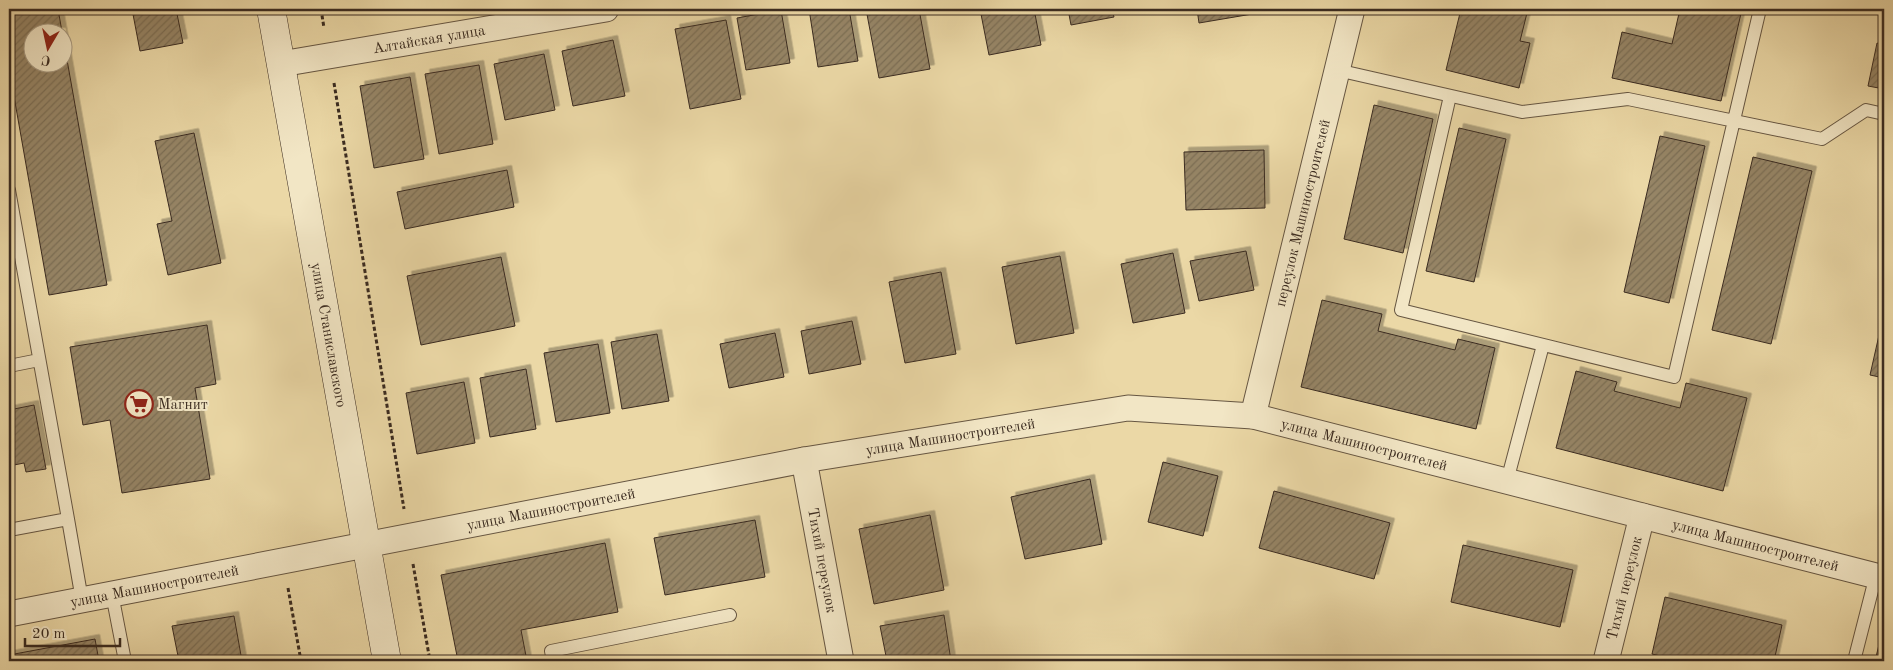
<svg xmlns="http://www.w3.org/2000/svg" width="1893" height="670" font-family="'Old Standard TT',serif">
<style>
.building{fill:url(#building-hatch);stroke:#3a2b20;fill-rule:evenodd;filter:url(#shadow)}
.lines{fill:none;stroke-linecap:round;stroke-linejoin:round}
.lane-casing{stroke:#665642;stroke-width:14}
.street-casing{stroke:#665642;stroke-width:27}
.secondary-casing{stroke:#3a2b20;stroke-width:29}
.path{stroke:#3a2b20;stroke-width:3;stroke-dasharray:4 2.5;stroke-linecap:butt}
.lane{stroke:#f2e6c5;stroke-width:12}
.street{stroke:#f2e6c5;stroke-width:25}
.secondary{stroke:#f2e6c5;stroke-width:28}
.labels{text-anchor:middle;stroke-width:4;stroke-linejoin:round;paint-order:stroke}
.street-label{font-size:15px;fill:#3a2b20;stroke:#f2e6c5}
.poi-label{font-size:15px;fill:#3a2b20;stroke:#f2e6c5;text-anchor:start}
</style>
<defs>
<pattern id="building-hatch" width="6" height="6" patternUnits="userSpaceOnUse" patternTransform="scale(1.25)"><rect width="6" height="6" fill="#968566"/><path d="M-1 1l2-2M0 6l6-6M5 7l2-2" fill="none" stroke="#7b6d54"/></pattern>
<filter id="shadow"><feDropShadow dx="4.5" dy="-4.5" stdDeviation="0" flood-color="#0004"/></filter>
</defs>
<rect width="100%" height="100%" fill="#ebd8a6"/>
<filter id="stains"><feTurbulence type="fractalNoise" baseFrequency=".004" numOctaves="4"/><feColorMatrix values="0 0 0 0 .2 0 0 0 0 .09 0 0 0 0 .02 0 0 0 .5 -.17"/></filter>
<radialGradient id="worn" r=".72"><stop offset=".6" stop-color="#630" stop-opacity="0"/><stop offset="1" stop-color="#630" stop-opacity=".3"/></radialGradient>
<path class="building" d="M9 9H58L107 285 49 295 9 68ZM32 32H62V62H32Z
M132 9H176L183 43 140 51Z
M809 9H849L858 61 818 67Z
M866 9H919L930 69 879 78Z
M980 9H1034L1041 45 989 55Z
M1068 9H1112L1114 17 1071 25Z
M1197 9H1270V11L1199 23Z
M1461 9H1528L1520 41 1530 43 1519 88 1446 70Z
M1680 9H1742L1721 101 1612 78 1622 32 1672 44Z
M781 10 790 63 746 70 737 18Z
M726 20 741 99 690 109 675 29Z
M613 40 625 96 573 106 562 51Z
M1877 43 1884 45V89L1868 86Z
M544 54 555 110 505 120 494 64Z
M479 65 493 144 439 154 425 74Z
M410 77 424 159 374 168 360 86Z
M1374 105 1433 119 1403 253 1344 239Z
M1459 128 1506 139 1474 282 1426 271Z
M194 133 221 263 168 275 157 224 172 221 155 141Z
M1660 136 1705 146 1669 303 1624 292Z
M1264 150 1265 208 1186 210 1184 152Z
M1753 157 1812 171 1771 344 1712 330Z
M507 170 514 207 405 229 397 192Z
M1246 251 1254 290 1199 301 1190 261Z
M1173 253 1185 313 1133 323 1121 264Z
M1060 256 1074 333 1016 344 1002 267Z
M501 257 515 326 421 345 407 276Z
M941 272 956 354 905 363 889 282Z
M1322 300 1382 314 1378 331 1455 350 1458 339 1495 348 1476 429 1301 387Z
M1884 313V378L1870 375Z
M852 321 861 364 809 374 801 331Z
M207 325 216 384 195 388 210 479 122 493 110 420 83 425 70 347Z
M775 333 784 377 729 388 720 344Z
M657 334 669 401 622 409 611 342Z
M598 344 610 413 556 422 544 353Z
M526 369 536 429 490 437 480 378Z
M1576 371 1617 382 1614 391 1680 408 1686 383 1747 398 1723 491 1556 448Z
M464 382 475 443 417 454 406 393Z
M34 405 46 469 26 472 24 463 9 466V410Z
M1163 462 1218 476 1203 536 1148 522Z
M1090 479 1102 544 1025 559 1011 497Z
M1274 491 1390 523 1374 579 1259 548Z
M930 515 944 590 874 604 859 529Z
M755 520 765 577 665 595 654 538Z
M605 543 618 612 521 630 527 661H458L441 575Z
M1463 545 1573 570 1560 627 1451 602Z
M1665 597 1782 625 1774 661H1682L1652 654Z
M944 615 951 661H887L880 626Z
M234 616 242 661H179L172 626Z
M1884 624V661H1875Z
M95 639 99 661H9V655Z"/>
<g class="lines">
<defs>
<path id="lane" d="M1337 70 1522 112 1628 99 1822 139 1866 110 1884 114
M1450 96 1401 310 1674 377 1760 9
M9 190 68 519 9 530
M9 366 39 360
M1507 481 1543 345
M68 519 82 600
M112 594 125 661
M553 661 551 651 730 615
M1854 661 1876 575"/>
<g id="street">
<path id="s1" d="M281 64 606 9"/>
<path id="s2" d="M1253 416 1352 9"/>
<path id="s3" d="M804 460 841 661"/>
<path id="s4" d="M9 614 804 460 1128 408 1253 416 1884 578"/>
<path id="s5" d="M1606 661 1642 516"/>
</g>
<g id="secondary">
<path id="s6" d="M271 9 387 661"/>
</g>
</defs>
<use href="#lane" class="lane-casing"/>
<use href="#street" class="street-casing"/>
<use href="#secondary" class="secondary-casing"/>
<path class="path" d="M321 9 324 28
M334 83 404 509
M413 564 430 661
M288 588 301 661"/>
<use href="#lane" class="lane"/>
<use href="#street" class="street"/>
<use href="#secondary" class="secondary"/>
</g>
<defs>
<symbol id="supermarket-ring" viewBox="-11 -11 22 22"><circle r="9.5" fill="#f2e6c5" stroke="#8f2418" stroke-width="1.5"/><path d="M-6-5.5h2.5l.6 2H6L4.5 2H-2.5L-4.4-4H-6ZM-1.5 3.2a1.3 1.3 0 1 0 .1 0ZM3 3.2a1.3 1.3 0 1 0 .1 0Z" fill="#8f2418"/></symbol>
</defs>
<g fill-rule="evenodd">
<use href="#supermarket-ring" x="123" y="388" width="32" height="32"/>
</g>
<g class="labels">
<g class="street-label">
<text dy="5" stroke="none"><textPath href="#s1" startOffset="150">Алтайская улица</textPath></text>
<text dy="5" stroke="none"><textPath href="#s2" startOffset="209">переулок Машиностроителей</textPath></text>
<text dy="5" stroke="none"><textPath href="#s6" startOffset="331">улица Станиславского</textPath></text>
<text dy="5" stroke="none"><textPath href="#s4" startOffset="958">улица Машиностроителей</textPath></text>
<text dy="5" stroke="none"><textPath href="#s4" startOffset="1378">улица Машиностроителей</textPath></text>
<text dy="5" stroke="none"><textPath href="#s4" startOffset="552">улица Машиностроителей</textPath></text>
<text dy="5" stroke="none"><textPath href="#s4" startOffset="1782">улица Машиностроителей</textPath></text>
<text dy="5" stroke="none"><textPath href="#s3" startOffset="102">Тихий переулок</textPath></text>
<text dy="5" stroke="none"><textPath href="#s4" startOffset="148">улица Машиностроителей</textPath></text>
<text dy="5" stroke="none"><textPath href="#s5" startOffset="75">Тихий переулок</textPath></text>
</g>
<g class="poi-label">
<text x="158" y="409">Магнит</text>
</g>
</g>
<rect width="1893" height="670" fill="none" stroke="#ebd8a6" stroke-width="30"/>
<rect x="10" y="10" width="1873" height="650" fill="none" stroke="#3a2b20" stroke-width="2.5"/>
<rect x="15" y="15" width="1863" height="640" fill="none" stroke="#3a2b20"/>
<g transform="translate(48 48) rotate(189)"><circle r="24" fill="#f2e6c5" stroke="#a89b83"/>
<path d="M0-4L9 19L0 12L-9 19Z" fill="#8f2418"/>
<text y="-8" font-size="14" font-weight="bold" text-anchor="middle" fill="#3a2b20">С</text>
</g>
<path d="M25 638v8h95v-8" fill="none" stroke="#3a2b20" stroke-width="2.5"/>
<text x="32" y="638" font-size="15" fill="#3a2b20" stroke="#f2e6c5" stroke-width="4" paint-order="stroke">20 m</text>
<rect width="100%" height="100%" filter="url(#stains)"/>
<rect width="100%" height="100%" fill="url(#worn)"/>
</svg>
